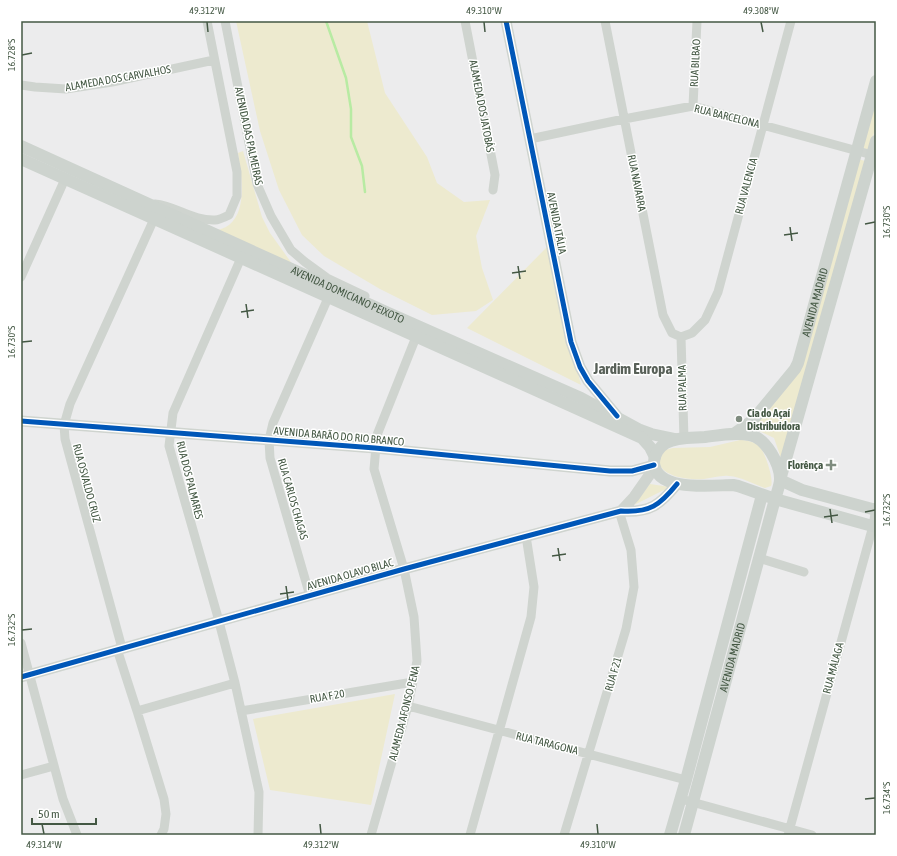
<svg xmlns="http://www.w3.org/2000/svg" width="897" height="856" font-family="'Asap Condensed',sans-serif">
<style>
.green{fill:#edeacf}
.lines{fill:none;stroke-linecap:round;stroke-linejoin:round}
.stream{stroke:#b8eba3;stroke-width:2.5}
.minor{stroke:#cfd4cf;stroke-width:9}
.tertiary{stroke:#cfd4cf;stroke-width:11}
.secondary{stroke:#cdd3ce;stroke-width:12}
.cycleway-casing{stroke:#fff;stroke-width:8}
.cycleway{stroke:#0057b8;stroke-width:5}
.ticks{fill:none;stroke:#445844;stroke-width:1.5}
.poi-dot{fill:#7f8c7f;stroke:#fff;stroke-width:1.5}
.labels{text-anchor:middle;stroke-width:3;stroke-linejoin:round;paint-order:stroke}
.street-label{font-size:11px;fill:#445844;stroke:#fff}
.poi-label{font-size:11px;font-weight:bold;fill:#445844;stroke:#fff;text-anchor:start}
.district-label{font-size:15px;font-weight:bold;fill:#586058;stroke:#fff}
.neatline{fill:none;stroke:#445844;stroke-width:1.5}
.ticks-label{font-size:10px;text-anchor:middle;fill:#445844}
</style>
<rect width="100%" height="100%" fill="#ececed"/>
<path class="green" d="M236 21H367L385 93 427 157 437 183 464 202 490 200 476 236 482 268 493 300 476 311 432 315 380 289 324 256 302 235 279 190 260 131Z
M876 98V126L869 150 862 148Z
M243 151 262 217 270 233 293 265 215 231C220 229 225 228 229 225 248 210 241 174 238 153Z
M858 159 865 161 782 461 774 438 751 427 796 376Z
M547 247 581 385 467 328Z
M740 440C747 440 755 442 760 447 765 453 774 479 771 486L765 488C753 484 742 477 729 476 721 475 713 478 704 479 690 480 666 478 659 464L661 455 665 450 673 448 710 447Z
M650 484 670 487 634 505Z
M395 694 371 805 270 790 253 719Z"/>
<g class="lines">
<path class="stream" d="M326 21 346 78 351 109V137L362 166 365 192"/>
<path class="minor" d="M225 21 257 184 271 216 291 250 305 262 327 278 365 296
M465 21 495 175 493 190
M605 21 663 315 672 333 681 337
M21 85 35 87 66 89 112 82 214 60
M693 106 697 21
M530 139 624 119 693 106 876 156
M155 204C176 206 193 221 215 220 219 220 225 217 229 215L237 196V172L207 21
M21 277 65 179
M681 337 692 333 705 320 718 292 791 21
M681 337 684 439
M759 558 804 572
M310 596 270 458 269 440 273 423 328 298
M21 643 63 799 77 835
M122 648 65 439 64 425 70 404 154 219
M117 649 137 711
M235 683 217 614 169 446 173 413 241 258
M408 706 686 780
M241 711 413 682
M21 775 54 766
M681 799 812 835
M161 835 164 829 166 814 164 799 137 711 235 683 259 792 258 835
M371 835 408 706 417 661 414 617 404 569 374 469 377 435 416 337
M470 835 531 617 534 587 526 536
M564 835 626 629 634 587 631 550 619 511
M788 835 873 526 876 507"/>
<path class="tertiary" d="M506 21 571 342 580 367 588 381 617 416
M21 421 375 448 610 471H632L654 465
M621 511 634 497 655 467
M21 677 404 569 621 511C650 513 660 505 677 484"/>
<g class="secondary">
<path d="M876 141 780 480 802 490 876 510"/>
<path id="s1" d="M21 146 386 312 581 398 640 430 651 434 675 439"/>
<path d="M21 159 642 438 650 447 655 457"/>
<path id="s2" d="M735 433 753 420 795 369 798 363 876 81"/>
<path d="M670 835 686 780 762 495"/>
<path id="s3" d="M684 835 693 802 775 499C777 493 779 487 780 481 781 465 766 438 750 435 735 432 720 435 705 437 692 438 677 437 666 443 659 447 654 455 654 463 656 493 714 485 733 485L738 486 775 499 876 527"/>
</g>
<defs>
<path id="cycleway" d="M506 21 571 342 580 367 588 381 617 416
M21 421 375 448 610 471H632L654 465
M21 677 404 569 621 511C650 513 660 505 677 484"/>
</defs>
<use href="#cycleway" class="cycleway-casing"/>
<use href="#cycleway" class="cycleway"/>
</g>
<path class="ticks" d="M207 22 208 32M484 22 485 32M761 22 763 32M22 55 32 53M865 224 875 222M790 227 792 241M784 235 798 233M518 266 520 279M512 273 526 271M246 304 248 318M241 312 254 310M22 342 32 341M830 509 832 523M865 512 875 510M824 517 838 515M558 548 560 561M552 556 566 554M286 586 288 600M280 594 294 592M22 630 32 629M865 799 875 798M42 824 44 834M320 824 321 834M597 824 598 834"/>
<g class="poi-dot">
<circle cx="739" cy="419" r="4"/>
<path d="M829 459h4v4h4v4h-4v4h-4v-4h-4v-4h4z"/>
</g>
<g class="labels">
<g class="street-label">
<text transform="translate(695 63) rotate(-87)" y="4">RUA BILBAO</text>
<text transform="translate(118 78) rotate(-10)" y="4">ALAMEDA DOS CARVALHOS</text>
<text transform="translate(482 106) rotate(79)" y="4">ALAMEDA DOS JATOBÁS</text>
<text transform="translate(727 116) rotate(14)" y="4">RUA BARCELONA</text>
<text transform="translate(249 136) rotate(78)" y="4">AVENIDA DAS PALMEIRAS</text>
<text transform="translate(637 183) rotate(79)" y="4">RUA NAVARRA</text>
<text transform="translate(746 186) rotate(-75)" y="4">RUA VALENCIA</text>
<text transform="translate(557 223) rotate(79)" y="4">AVENIDA ITÁLIA</text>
<text dy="4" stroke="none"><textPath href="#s1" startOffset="359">AVENIDA DOMICIANO PEIXOTO</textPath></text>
<text dy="4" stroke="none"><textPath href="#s2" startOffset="158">AVENIDA MADRID</textPath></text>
<text transform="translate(682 388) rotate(-91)" y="4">RUA PALMA</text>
<text transform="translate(339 436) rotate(5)" y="4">AVENIDA BARÃO DO RIO BRANCO</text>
<text transform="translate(190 480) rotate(76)" y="4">RUA DOS PALMARES</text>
<text transform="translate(87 483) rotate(75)" y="4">RUA OSVALDO CRUZ</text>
<text transform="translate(293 499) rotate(74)" y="4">RUA CARLOS CHAGAS</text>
<text transform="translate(350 574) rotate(-16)" y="4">AVENIDA OLAVO BILAC</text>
<text dy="4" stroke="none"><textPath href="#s3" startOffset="184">AVENIDA MADRID</textPath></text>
<text transform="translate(833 668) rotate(-75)" y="4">RUA MÁLAGA</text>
<text transform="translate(613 674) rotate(-74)" y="4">RUA F 21</text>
<text transform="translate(327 696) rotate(-10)" y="4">RUA F 20</text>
<text transform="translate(404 713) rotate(-76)" y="4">ALAMEDA AFONSO PENA</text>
<text transform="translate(547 743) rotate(14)" y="4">RUA TARAGONA</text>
</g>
<g class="poi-label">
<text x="747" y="417">Cia do Açaí<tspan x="747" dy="13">Distribuidora</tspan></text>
<text x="823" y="469" text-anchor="end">Florênça</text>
</g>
<g class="district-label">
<text x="633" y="374">Jardim Europa</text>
</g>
</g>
<rect width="897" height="856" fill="none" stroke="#ffffff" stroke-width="44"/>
<path d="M32 818v6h64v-6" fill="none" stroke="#445844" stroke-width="2"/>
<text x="38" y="818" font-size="12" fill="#445844" stroke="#ffffff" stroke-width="3" paint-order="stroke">50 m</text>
<rect x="22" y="22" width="853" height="812" class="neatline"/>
<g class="ticks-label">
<text x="207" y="14">49.312°W</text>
<text x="484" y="14">49.310°W</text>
<text x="761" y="14">49.308°W</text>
<text transform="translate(11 55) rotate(-90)" y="4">16.728°S</text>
<text transform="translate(886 222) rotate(-90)" y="4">16.730°S</text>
<text transform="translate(11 342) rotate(-90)" y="4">16.730°S</text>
<text transform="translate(886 510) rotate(-90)" y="4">16.732°S</text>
<text transform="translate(11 630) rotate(-90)" y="4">16.732°S</text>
<text transform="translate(886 798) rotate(-90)" y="4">16.734°S</text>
<text x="44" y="848">49.314°W</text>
<text x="321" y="848">49.312°W</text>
<text x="598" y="848">49.310°W</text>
</g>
</svg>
